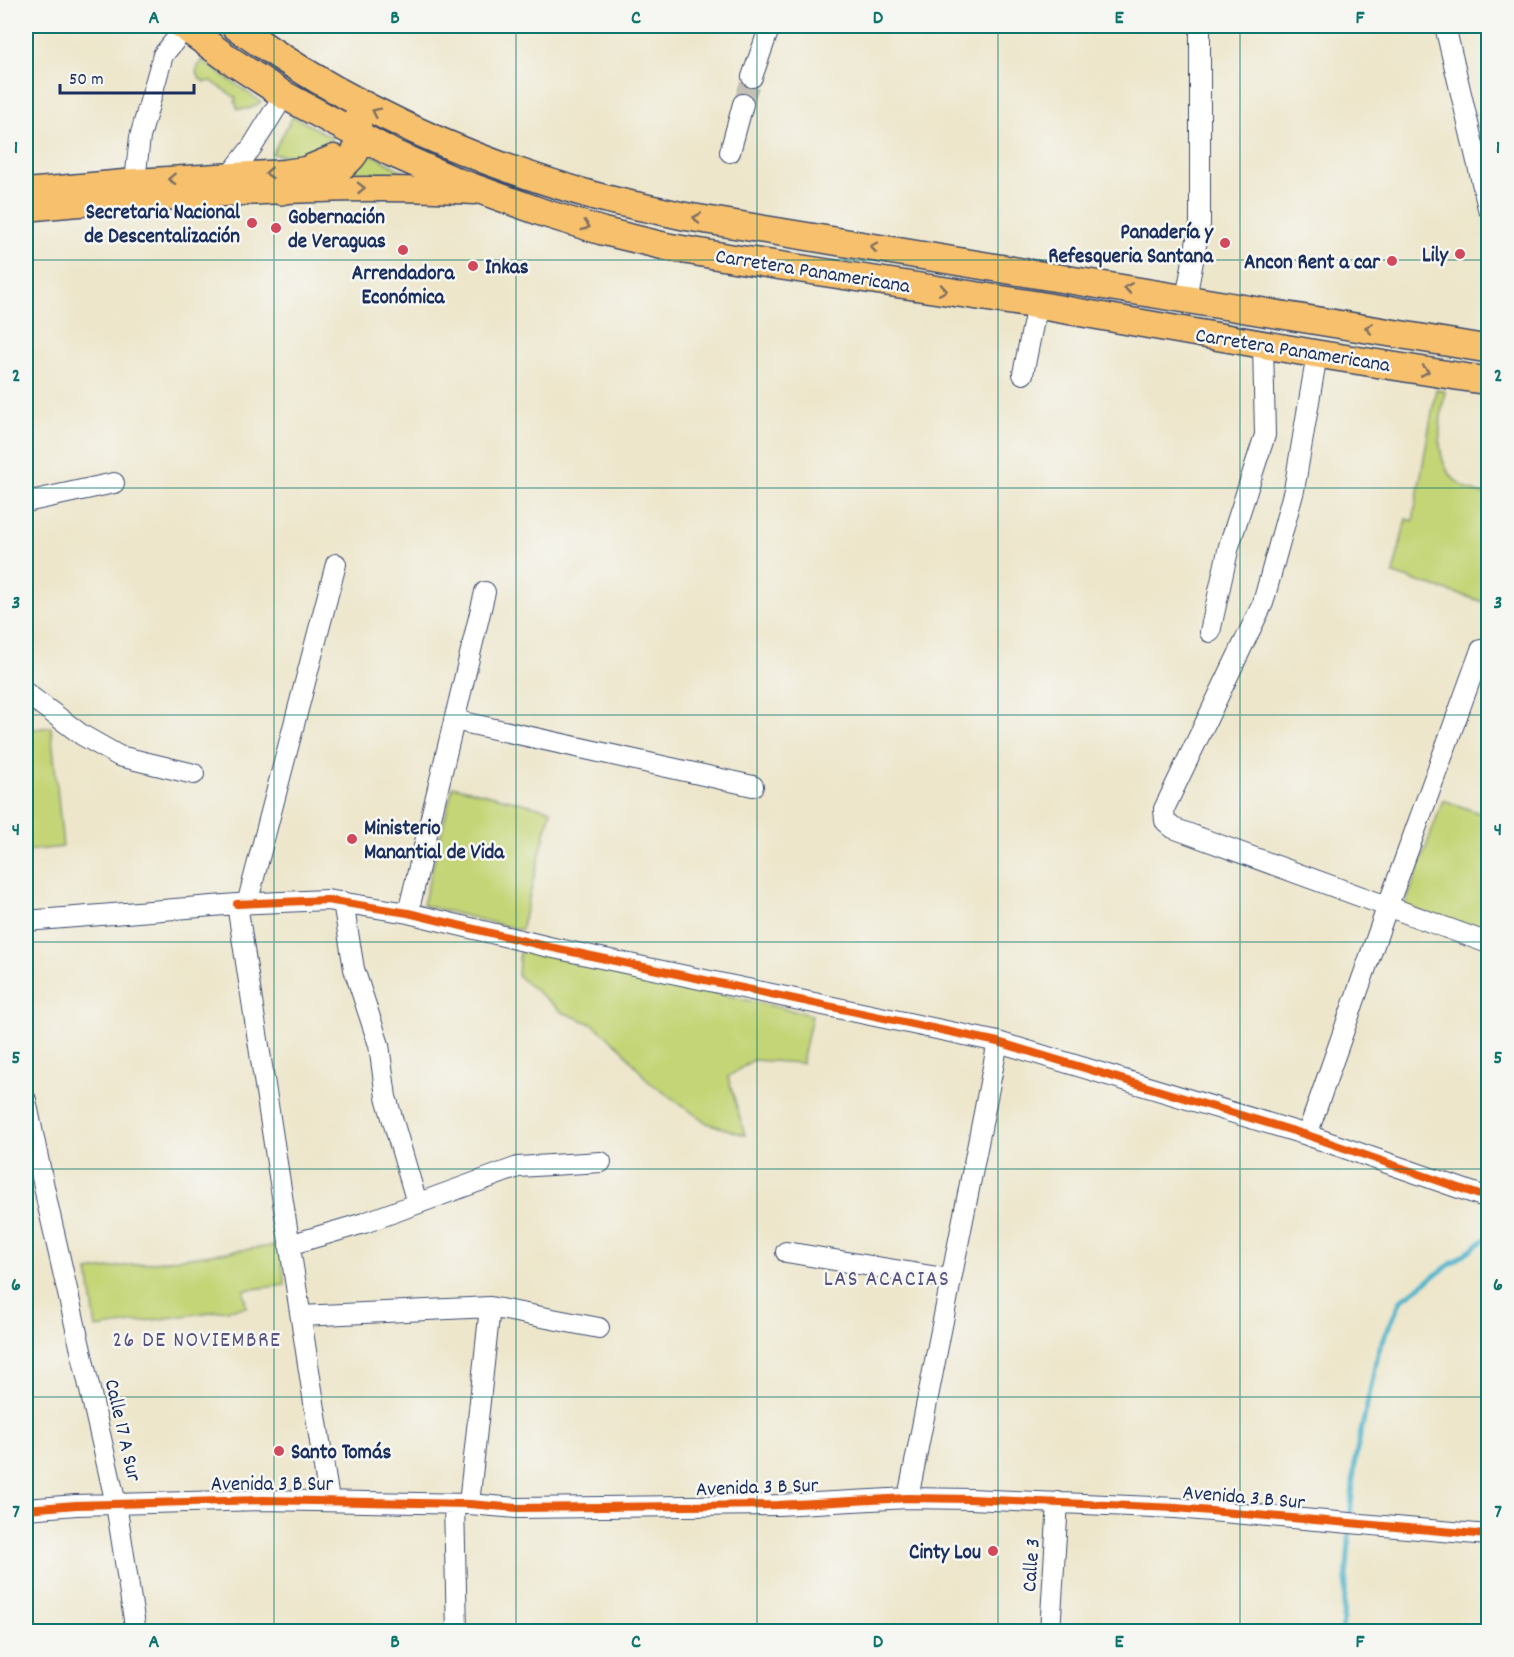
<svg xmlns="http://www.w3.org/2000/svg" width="1514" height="1657" font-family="Dekko,sans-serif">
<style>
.green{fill:#c4d577;stroke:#70826a;stroke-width:1.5}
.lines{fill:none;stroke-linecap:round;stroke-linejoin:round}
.stream{stroke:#4cb4cb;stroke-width:5}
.minor-tunnel{stroke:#c3c1b5;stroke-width:20;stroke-dasharray:20 10;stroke-linecap:butt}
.minor-casing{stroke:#3a4a6e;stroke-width:22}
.major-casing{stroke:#3a4a6e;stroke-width:27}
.highway-casing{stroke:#3a4a6e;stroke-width:30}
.minor{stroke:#fff;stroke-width:20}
.major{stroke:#f7c06c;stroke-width:24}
.highway{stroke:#f7c06c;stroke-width:27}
.cycleway-casing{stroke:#f6f6f2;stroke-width:11}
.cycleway{stroke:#e8590c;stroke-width:8}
.oneway{stroke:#7e7064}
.grid{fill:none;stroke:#0f766e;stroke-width:1.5;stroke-opacity:0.55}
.poi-dot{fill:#d1495b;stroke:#f6f6f2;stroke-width:2}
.labels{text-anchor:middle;stroke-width:5;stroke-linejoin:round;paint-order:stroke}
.poi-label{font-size:21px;font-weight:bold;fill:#1b2f5e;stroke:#f6f6f2;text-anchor:end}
.street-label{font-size:21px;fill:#1b2f5e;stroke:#f6f6f2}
.neighbourhood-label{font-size:22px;letter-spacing:1.5px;fill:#595481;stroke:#f6f6f2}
.neatline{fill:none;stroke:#0f766e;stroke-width:2}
.grid-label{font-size:20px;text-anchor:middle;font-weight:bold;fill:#0f766e}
</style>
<rect width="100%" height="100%" fill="#f6f6f2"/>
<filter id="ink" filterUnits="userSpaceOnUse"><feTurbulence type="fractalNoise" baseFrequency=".0167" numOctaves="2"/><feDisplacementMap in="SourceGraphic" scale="12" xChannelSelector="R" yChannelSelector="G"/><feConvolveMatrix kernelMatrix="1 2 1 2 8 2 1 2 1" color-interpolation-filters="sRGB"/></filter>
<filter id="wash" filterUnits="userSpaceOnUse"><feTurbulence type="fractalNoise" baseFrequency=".008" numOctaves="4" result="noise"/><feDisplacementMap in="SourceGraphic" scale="24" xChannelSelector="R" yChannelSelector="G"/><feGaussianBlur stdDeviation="1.35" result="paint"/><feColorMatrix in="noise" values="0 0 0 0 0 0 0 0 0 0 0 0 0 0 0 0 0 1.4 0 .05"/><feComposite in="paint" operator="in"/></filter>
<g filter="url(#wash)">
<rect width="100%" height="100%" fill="#ede6cb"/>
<path class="green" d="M201 60 261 102 249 109H238L235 102 236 98 211 81 205 82 200 79 196 72Z
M293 116 333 138C310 156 300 158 272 154Z
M370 153 416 179 346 178Z
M1436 389 1445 391C1437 436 1430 485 1488 495V580L1484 602 1393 574 1406 519 1413 521Z
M51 727 63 847 26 851V730Z
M453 786 551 810 521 930 423 905Z
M1443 800 1488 816V907L1479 933 1405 906Z
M520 948 812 1015 802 1063 753 1060 728 1077 745 1135 707 1123 648 1081 622 1049 594 1025 562 1012 518 976Z
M279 1245 285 1285 244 1290 246 1307 96 1328 88 1271Z"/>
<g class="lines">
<path class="stream" d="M1350 1519 1355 1459 1379 1350 1401 1300 1488 1237
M1342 1632 1350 1528"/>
</g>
</g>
<g filter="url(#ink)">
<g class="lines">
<path class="minor-tunnel" d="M743 104 752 77"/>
<defs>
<path id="minor" d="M1445 26 1488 208
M752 77 770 26
M730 152 743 104
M230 175 252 147 284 95
M135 181 140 137 163 55 186 27
M1186 298 1200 224V26
M1317 354 1294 490 1263 603 1164 809 1165 821 1173 828 1488 943
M1023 374 1037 305
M26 502 114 483
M1210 632 1229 546 1265 435 1263 344
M26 693 82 735 119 756 194 774
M454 720 753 786
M343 902 354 969 379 1045 386 1097 417 1203
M237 904 327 900 408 913 549 947 998 1042 1307 1135 1488 1198
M247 904 336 564
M408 913 485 592
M26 921 237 904 329 1500
M26 1100 48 1206 116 1504 136 1632
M1307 1135 1387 908 1481 650
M289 1245 364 1223 518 1167 601 1162
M786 1252 950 1279
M301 1316 490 1307 599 1328
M908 1498 998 1042
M454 1504 457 1632
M469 1504 490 1307
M26 1509 76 1505 263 1500 469 1504 517 1508 778 1505 908 1498 970 1499 1176 1508 1488 1535
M1050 1632 1058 1502"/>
<path id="major" d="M26 191 135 181 284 172 305 169 334 157
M26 209C105 201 184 196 263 192 334 189 403 187 474 192"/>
<path id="highway" d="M183 26 230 60 284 95 392 153 458 182 544 213 602 231 668 247 737 259 1037 305 1317 354 1488 381
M235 26C343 103 466 160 595 196 624 204 654 209 683 216L1488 349
M281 191C310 182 377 165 355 121"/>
</defs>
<use href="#minor" class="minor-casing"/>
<use href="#major" class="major-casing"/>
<use href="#highway" class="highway-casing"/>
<use href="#minor" class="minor"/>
<use href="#major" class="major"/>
<use href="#highway" class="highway"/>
<defs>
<path id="cycleway" d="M237 904 327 900 408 913 549 947 998 1042 1307 1135 1488 1198
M26 1509 76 1505 263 1500 469 1504 517 1508 778 1505 908 1498 970 1499 1176 1508 1488 1535"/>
</defs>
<use href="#cycleway" class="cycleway-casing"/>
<use href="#cycleway" class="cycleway"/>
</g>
<defs><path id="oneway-chevron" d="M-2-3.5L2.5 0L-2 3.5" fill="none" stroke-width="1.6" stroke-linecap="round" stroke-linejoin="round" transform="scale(1.5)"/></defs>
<g class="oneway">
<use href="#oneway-chevron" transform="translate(376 112) rotate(-154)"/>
<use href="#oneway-chevron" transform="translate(269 173) rotate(176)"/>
<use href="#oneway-chevron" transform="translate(172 179) rotate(177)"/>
<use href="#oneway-chevron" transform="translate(361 188) rotate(-1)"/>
<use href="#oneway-chevron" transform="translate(697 218) rotate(-170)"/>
<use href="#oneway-chevron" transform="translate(586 226) rotate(17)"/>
<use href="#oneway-chevron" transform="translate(874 247) rotate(-171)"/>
<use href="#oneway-chevron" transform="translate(1128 288) rotate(-171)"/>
<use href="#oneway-chevron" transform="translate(943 290) rotate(9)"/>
<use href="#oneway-chevron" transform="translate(1369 328) rotate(-170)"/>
<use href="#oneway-chevron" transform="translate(1425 371) rotate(9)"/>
</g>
</g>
<path class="grid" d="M274 26V1632M516 26V1632M757 26V1632M998 26V1632M1240 26V1632M26 260H1488M26 488H1488M26 715H1488M26 942H1488M26 1169H1488M26 1397H1488"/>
<g class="poi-dot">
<circle cx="252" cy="223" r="6"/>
<circle cx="276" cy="228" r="6"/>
<circle cx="1225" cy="243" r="6"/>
<circle cx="403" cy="250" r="6"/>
<circle cx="1460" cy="254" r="6"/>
<circle cx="1392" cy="261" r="6"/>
<circle cx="473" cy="266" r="6"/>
<circle cx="352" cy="839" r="6"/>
<circle cx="279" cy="1451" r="6"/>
<circle cx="993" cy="1551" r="6"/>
</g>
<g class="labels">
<g class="poi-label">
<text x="240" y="218">Secretaria Nacional<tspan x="240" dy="24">de Descentalización</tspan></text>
<text x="288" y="223" text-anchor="start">Gobernación<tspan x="288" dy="24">de Veraguas</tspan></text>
<text x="1213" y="238">Panadería y<tspan x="1213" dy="24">Refesqueria Santana</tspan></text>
<text x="1448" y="261">Lily</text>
<text x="1380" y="268">Ancon Rent a car</text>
<text x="485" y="273" text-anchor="start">Inkas</text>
<text x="403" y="279" text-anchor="middle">Arrendadora<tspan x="403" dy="24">Económica</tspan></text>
<text x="364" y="834" text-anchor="start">Ministerio<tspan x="364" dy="24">Manantial de Vida</tspan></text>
<text x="291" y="1458" text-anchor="start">Santo Tomás</text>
<text x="981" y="1558">Cinty Lou</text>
</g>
<g class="street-label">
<text transform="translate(813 270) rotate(9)" y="7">Carretera Panamericana</text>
<text transform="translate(1293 349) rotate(9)" y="7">Carretera Panamericana</text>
<text transform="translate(124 1430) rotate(77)" y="7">Calle 17 A Sur</text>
<text x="272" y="1490">Avenida 3 B Sur</text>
<text transform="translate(757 1486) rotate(-2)" y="7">Avenida 3 B Sur</text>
<text transform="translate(1244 1496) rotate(5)" y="7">Avenida 3 B Sur</text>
<text transform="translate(1030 1565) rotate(-86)" y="7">Calle 3</text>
</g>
<g class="neighbourhood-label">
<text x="887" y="1285">LAS ACACIAS</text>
<text x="197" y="1346">26 DE NOVIEMBRE</text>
</g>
</g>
<rect width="1514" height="1657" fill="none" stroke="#f6f6f2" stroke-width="66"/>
<path d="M60 84v9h134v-9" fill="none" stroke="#1b2f5e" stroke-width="3"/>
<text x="69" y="84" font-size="18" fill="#1b2f5e" stroke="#f6f6f2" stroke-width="4.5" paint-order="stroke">50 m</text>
<rect x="33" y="33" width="1448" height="1591" class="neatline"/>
<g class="grid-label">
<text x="154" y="23">A</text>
<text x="395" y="23">B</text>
<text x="636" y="23">C</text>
<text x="878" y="23">D</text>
<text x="1119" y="23">E</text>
<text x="1360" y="23">F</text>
<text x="16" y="153">1</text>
<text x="1498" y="153">1</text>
<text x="16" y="381">2</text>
<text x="1498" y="381">2</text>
<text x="16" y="608">3</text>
<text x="1498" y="608">3</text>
<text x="16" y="835">4</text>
<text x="1498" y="835">4</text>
<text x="16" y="1063">5</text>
<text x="1498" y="1063">5</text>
<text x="16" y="1290">6</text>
<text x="1498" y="1290">6</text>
<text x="16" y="1517">7</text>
<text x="1498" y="1517">7</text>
<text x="154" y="1647">A</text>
<text x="395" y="1647">B</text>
<text x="636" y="1647">C</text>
<text x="878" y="1647">D</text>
<text x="1119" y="1647">E</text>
<text x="1360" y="1647">F</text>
</g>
</svg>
